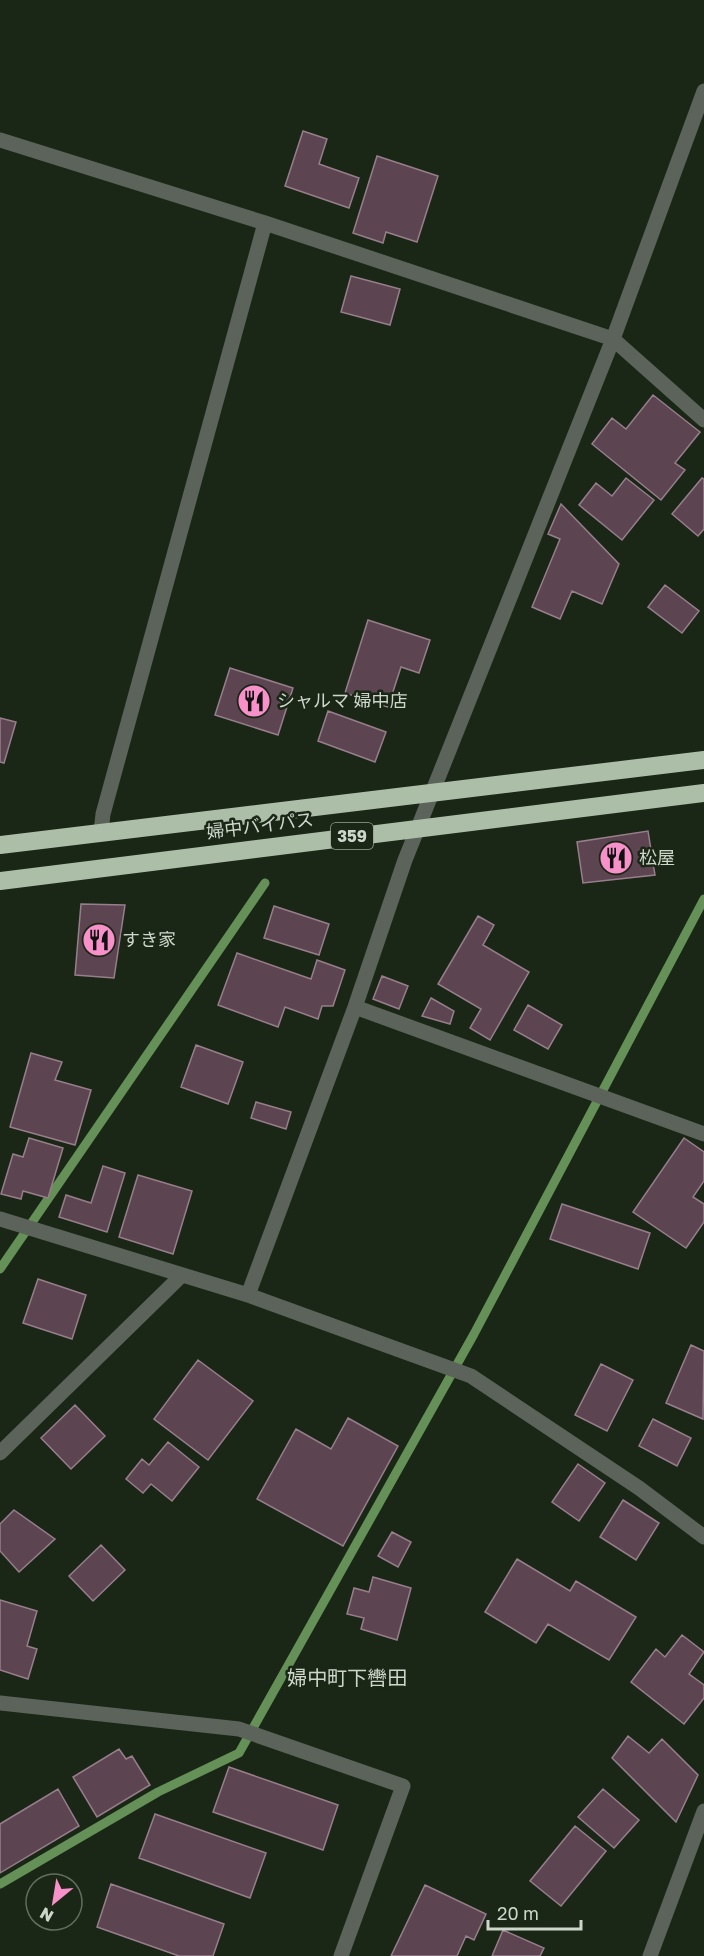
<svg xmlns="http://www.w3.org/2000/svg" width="704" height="1956" font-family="'Golos Text','Noto Sans JP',sans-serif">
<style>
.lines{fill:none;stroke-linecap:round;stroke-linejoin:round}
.stream{stroke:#659158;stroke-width:9}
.building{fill:#5c4551;stroke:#977e8b;stroke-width:1.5}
.minor{stroke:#5c635a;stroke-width:15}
.highway{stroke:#acbda8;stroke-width:18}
.labels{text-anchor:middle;stroke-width:5;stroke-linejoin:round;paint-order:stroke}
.shield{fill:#1a2716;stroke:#97a295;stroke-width:1.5}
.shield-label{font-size:16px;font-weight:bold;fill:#cdd6cb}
.poi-label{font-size:18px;fill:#cdd6cb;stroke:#1a2716;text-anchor:start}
.street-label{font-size:18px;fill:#cdd6cb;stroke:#1a2716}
.neighbourhood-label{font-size:20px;fill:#cdd6cb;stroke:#1a2716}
</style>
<rect width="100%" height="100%" fill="#1a2716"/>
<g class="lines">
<path class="stream" d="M0 1269 265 883
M0 1884 158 1792 239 1753 474 1334 704 899"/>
</g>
<path class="building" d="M303 131 327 139 319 164 359 178 349 208 285 186Z
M377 156 438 176 417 242 386 232 383 243 353 233Z
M351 276 400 289 390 325 341 312Z
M653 395 700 432 675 463 685 470 661 500 592 444 612 418 626 429Z
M626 478 654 500 622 540 579 505 596 483 612 496Z
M702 478 704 479V529L698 536 672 514Z
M561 504 619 564 602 604 572 591 560 619 532 607 560 539 548 534Z
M665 585 699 611 682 633 648 607Z
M368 620 430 640 419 673 401 667 388 707 345 693Z
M230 668 293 688 278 735 215 715Z
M328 711 386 732 375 762 318 741Z
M0 718 16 722 4 763 0 762Z
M648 831 655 875 583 883 577 842Z
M81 904 125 905 114 978 75 975Z
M274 906 329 924 319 955 264 938Z
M478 916 494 925 483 945 529 972 490 1040 470 1028 481 1009 438 984Z
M237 953 311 979 317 960 345 970 333 1006H322L318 1019 285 1007 278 1027 218 1005Z
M382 976 408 986 399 1009 373 999Z
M431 998 454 1011 450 1024 422 1016Z
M528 1005 562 1025 548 1049 514 1030Z
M196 1045 243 1062 228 1104 181 1087Z
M31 1053 62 1062 55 1080 91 1090 75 1145 10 1127Z
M256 1102 291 1112 286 1129 251 1118Z
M29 1138 63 1148 48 1198 23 1191 21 1199 1 1194 13 1154 23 1157Z
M684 1138 704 1152V1181L693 1197 704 1204V1222L686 1248 633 1212Z
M103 1166 125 1173 107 1232 59 1217 66 1195 91 1203Z
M138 1175 192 1191 173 1254 119 1237Z
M562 1204 650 1233 638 1269 550 1239Z
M38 1279 86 1295 72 1339 23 1323Z
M691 1345 704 1351 703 1419 666 1403Z
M198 1360 253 1401 208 1460 154 1419Z
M601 1364 633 1380 607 1431 575 1415Z
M75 1405 105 1436 71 1469 41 1438Z
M348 1418 398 1446 343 1546 257 1499 296 1429 331 1449Z
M653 1419 691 1438 677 1466 639 1446Z
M168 1442 199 1467 172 1501 151 1484 143 1493 126 1479 142 1459 149 1465Z
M578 1464 605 1483 579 1521 552 1502Z
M623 1500 659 1523 636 1560 600 1537Z
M14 1510 55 1539 19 1572 0 1551V1524Z
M392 1532 411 1542 398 1567 378 1556Z
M101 1545 125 1570 93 1601 69 1576Z
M517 1559 570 1591 576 1581 636 1617 609 1660 548 1624 536 1643 485 1612Z
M373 1577 411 1588 397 1640 361 1629 364 1618 347 1614 354 1588 369 1592Z
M0 1600 37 1611 27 1646 37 1649 28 1679 0 1670Z
M682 1635 704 1652 689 1674 704 1685V1698L684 1724 631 1682 656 1649 665 1657Z
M628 1736 649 1753 662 1739 698 1775 676 1822 612 1758Z
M119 1749 126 1759 132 1756 150 1785 97 1817 73 1777Z
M229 1767 338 1805 323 1850 213 1812Z
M58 1789 79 1826 0 1873V1824Z
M603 1789 639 1820 614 1848 578 1817Z
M155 1814 266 1853 250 1898 139 1858Z
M575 1826 606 1851 561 1906 530 1881Z
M111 1884 224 1924 213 1956H179L97 1927Z
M425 1885 486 1914 474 1940 466 1936 457 1956H391Z
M503 1930 544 1948 540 1956H492Z"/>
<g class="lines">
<path class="minor" d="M0 140 265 223 613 339 704 420
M101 832 103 814 265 223
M355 1007 704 1134
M0 1219 248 1295 471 1376 639 1488 704 1537
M248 1295 355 1007 405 860 442 768 613 339 704 91
M0 1453 181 1276
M0 1703 239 1729 403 1786 341 1956
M650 1956 704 1811"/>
<path class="highway" d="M0 845 704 760
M0 881 704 793"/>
</g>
<defs>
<symbol id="restaurant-disc" viewBox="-11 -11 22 22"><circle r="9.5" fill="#f890ca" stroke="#1a2716"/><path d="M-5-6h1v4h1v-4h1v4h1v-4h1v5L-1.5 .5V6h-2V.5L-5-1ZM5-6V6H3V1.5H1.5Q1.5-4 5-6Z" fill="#111"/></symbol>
</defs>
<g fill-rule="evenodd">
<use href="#restaurant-disc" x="235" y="682" width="38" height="38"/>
<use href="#restaurant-disc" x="597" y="839" width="38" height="38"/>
<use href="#restaurant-disc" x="80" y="921" width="38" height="38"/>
</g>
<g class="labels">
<rect class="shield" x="331" y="823" width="42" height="26" rx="4.5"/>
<g class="shield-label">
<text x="352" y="842">359</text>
</g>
<g class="poi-label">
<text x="277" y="707">シャルマ 婦中店</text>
<text x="639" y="864">松屋</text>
<text x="122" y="946">すき家</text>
</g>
<g class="street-label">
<text transform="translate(260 826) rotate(-7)" y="6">婦中バイパス</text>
</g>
<g class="neighbourhood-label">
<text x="347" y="1685">婦中町下轡田</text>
</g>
</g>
<g transform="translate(54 1902) rotate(210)"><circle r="28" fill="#1a2716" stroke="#626d5e" stroke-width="1.5"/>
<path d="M0-4.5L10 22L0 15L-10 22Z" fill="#f890ca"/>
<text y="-9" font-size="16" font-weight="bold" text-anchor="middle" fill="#cdd6cb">N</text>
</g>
<path d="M488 1920v9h93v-9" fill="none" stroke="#cdd6cb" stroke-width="3"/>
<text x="497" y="1920" font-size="18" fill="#cdd6cb" stroke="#1a2716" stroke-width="4.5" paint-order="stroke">20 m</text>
</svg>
